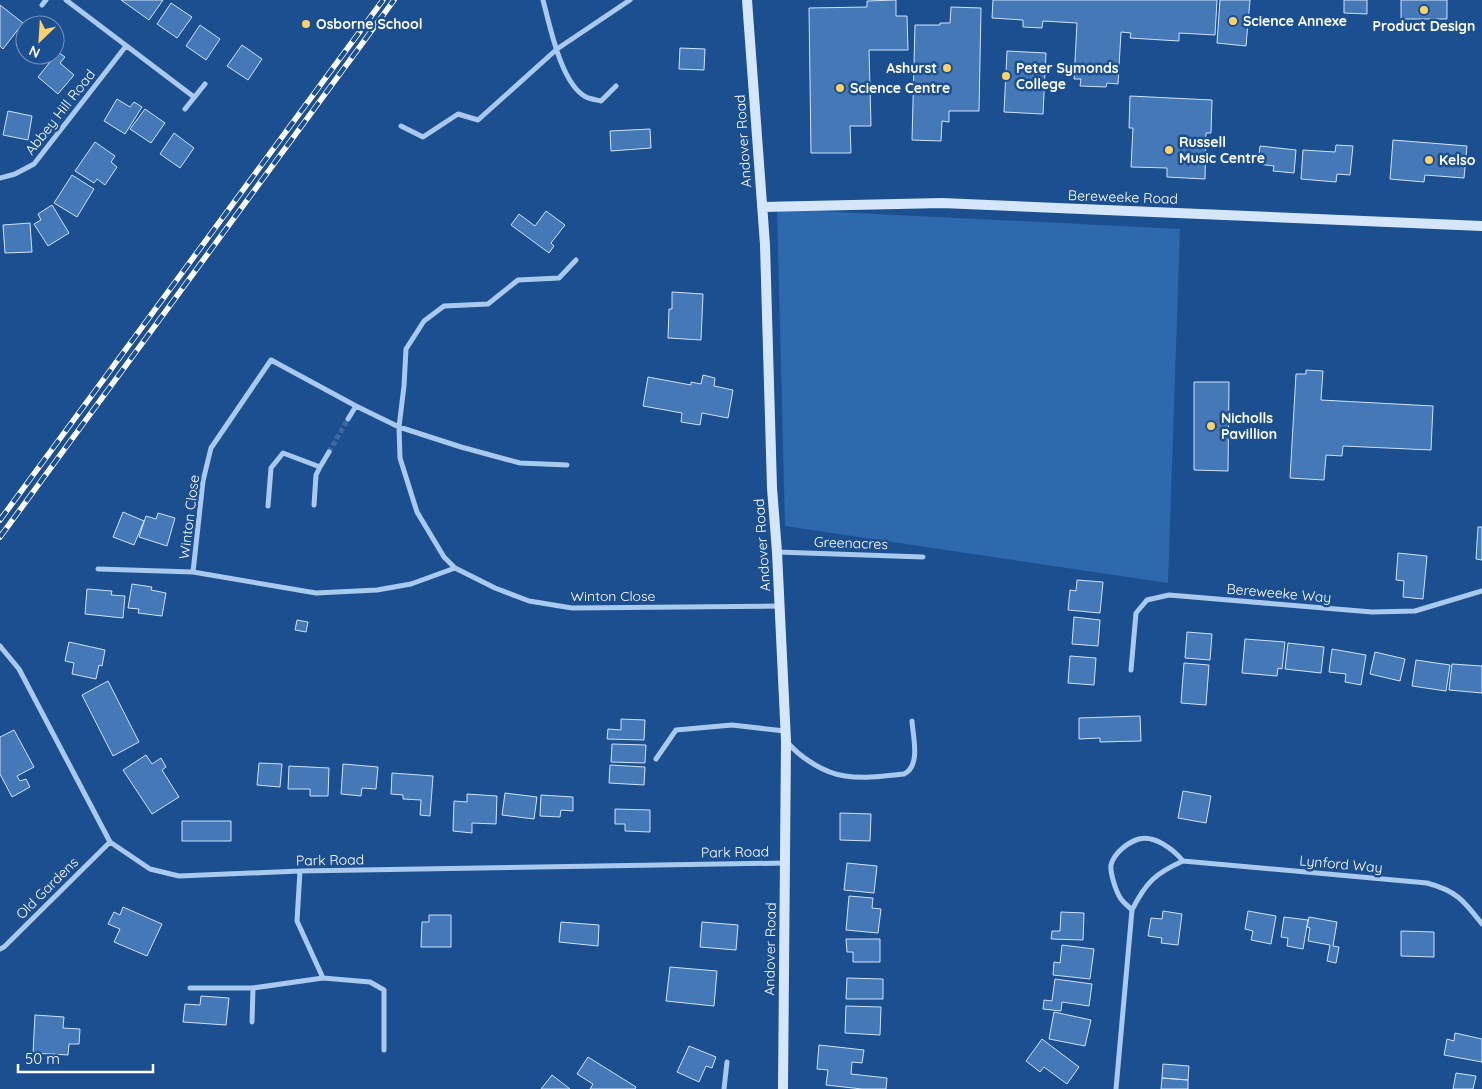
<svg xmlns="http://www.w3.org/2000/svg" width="1482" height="1089" font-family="Quicksand,sans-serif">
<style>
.green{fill:#2e69ad}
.building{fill:#4478b7;stroke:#cfe3fa}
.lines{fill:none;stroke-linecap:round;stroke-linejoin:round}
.street-tunnel{stroke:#3d69a0;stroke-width:5;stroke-dasharray:5 2.5;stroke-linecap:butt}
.street{stroke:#a9c9ee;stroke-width:5}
.secondary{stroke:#d6e6fa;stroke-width:10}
.rail-casing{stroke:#fff;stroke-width:5.5}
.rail{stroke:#1b4f8f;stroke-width:4;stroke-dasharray:11;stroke-linecap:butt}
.poi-dot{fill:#ffd166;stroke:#1b4f8f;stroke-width:2}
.labels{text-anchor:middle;stroke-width:5;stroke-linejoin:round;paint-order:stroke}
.poi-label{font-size:14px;font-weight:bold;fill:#fff;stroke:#1b4f8f;text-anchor:start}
.street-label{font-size:14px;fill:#fff;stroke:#1b4f8f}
</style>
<rect width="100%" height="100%" fill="#1b4f8f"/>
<path class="green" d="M777 209 1180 229 1168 583 785 526Z"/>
<path class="building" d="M121 0H163L149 20Z
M896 0V16H907L908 50H869L871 126H850L851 153H811L809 8 867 7V1Z
M993 0H1217L1215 35 1179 33V41L1130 38 1131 33 1121 32 1118 84 1107 83 1106 87 1080 86 1081 79H1074L1077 23 1043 21 1042 28 1023 27V20L992 18Z
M1220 0H1250L1246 46 1217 43Z
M1344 0H1367V14L1344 13Z
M1401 0H1447V19H1401Z
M171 3 192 17 177 38 157 24Z
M0 5 23 23 3 49 0 46Z
M951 7 981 8 979 111H949V122L942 121 941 141 912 140 915 25H940V23H950Z
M200 25 220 39 206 60 186 46Z
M25 32V52L16 45Z
M242 45 262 59 248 80 227 66Z
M680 48 705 49 704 70 679 69Z
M1007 51 1046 53 1043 114 1004 112Z
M58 52 65 57 60 63 74 75 58 94 38 77Z
M30 55H44L39 61Z
M1130 96 1212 100 1211 133H1206L1205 179 1167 177V168L1131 167 1133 128H1129Z
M117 99 130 107 134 102 142 107 125 134 104 121Z
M145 109 165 123 151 143 130 129Z
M8 111 32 116 28 140 3 135Z
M650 129 651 148 611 151 610 131Z
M174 133 194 148 180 168 160 154Z
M1393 140 1467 146 1464 178 1425 175 1424 182 1390 179Z
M95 142 115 156 111 162 117 167 105 185 97 179 94 183 75 171Z
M1336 145 1353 146 1350 175 1337 174 1336 182 1301 179 1303 150 1335 152Z
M1260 146 1296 150 1294 173 1273 171 1274 166 1258 164Z
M72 175 94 189 77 217 54 203Z
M52 205 69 233 48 246 34 224 41 220 38 214Z
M546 211 565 225 551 243 554 246 549 253 511 225 519 214 535 226Z
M30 223 32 252 5 253 3 225Z
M672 292 703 294 701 340 668 338 669 309H672Z
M1306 370 1323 371 1321 400 1433 406 1431 450 1343 446 1342 456 1326 455 1324 480 1290 478 1296 374H1306Z
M703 375 715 378 714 386 733 390 728 418 702 413 700 425 681 422 682 413 643 406 648 377 691 385V382L701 384Z
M1194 382H1229L1228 471 1194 470Z
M123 512 144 521 134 545 113 537Z
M158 513 175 518 167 546 139 537 146 516 156 519Z
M1478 527H1482V560L1476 559Z
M1398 553 1427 556 1423 599 1403 597 1404 581 1396 580Z
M1077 580 1103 582 1100 613 1068 610 1070 590 1076 591Z
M132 584 152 587 151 590 166 593 162 616 138 613 139 609 128 608Z
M87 589 112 591 111 595 125 596 123 618 85 614Z
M1074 617 1100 620 1098 646 1072 644Z
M297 620 308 622 306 632 295 630Z
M1187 632 1212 634 1210 660 1185 658Z
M1245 639 1285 642 1282 669 1278 668 1277 676 1242 673Z
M69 642 105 650 102 666 99 665 96 679 72 674 74 663 65 661Z
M1288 643 1324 647 1321 673 1285 669Z
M1332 649 1366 655 1361 685 1345 682 1346 674 1329 672Z
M1375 652 1405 659 1400 681 1370 674Z
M1070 656 1096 658 1094 685 1068 683Z
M1416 660 1450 665 1446 691 1412 686Z
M1184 663 1209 665 1206 705 1181 703Z
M1452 664 1482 666V693L1449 690Z
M108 681 139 742 113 756 82 695Z
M1140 716 1141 741 1100 742V738L1079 739V718Z
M621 719 645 720 644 740 607 739 608 729 621 730Z
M14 730 34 767 17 776 20 781 26 779 30 787 12 797 0 774V737Z
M612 744 646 745 645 763 611 762Z
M146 755 152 764 161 758 166 767 162 770 179 797 152 814 123 770Z
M259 763 282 764 280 787 257 785Z
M343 764 378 767 376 789 362 788 361 796 341 794Z
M610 765 645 767 644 785 609 783Z
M289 766 329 768 328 796H310V789H288Z
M392 773 433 776 430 816 420 815 421 800 403 799V795L391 794Z
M1183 791 1211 796 1206 823 1178 818Z
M505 793 537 797 534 819 502 815Z
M467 794 497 796 496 824 472 823V833L453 831 454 801 467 802Z
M541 795 573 797V811L561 810 560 817 540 816Z
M615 809 650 810V832L625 831V824H615Z
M840 813 871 814 870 841 840 840Z
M182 821H231V841H182Z
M847 863 877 866 874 893 844 890Z
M849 896 873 898 872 908 881 909 878 933 846 930Z
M123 907 162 924 147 956 114 942 120 929 108 924 114 912 120 915Z
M1163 911 1182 914 1178 945 1161 943 1162 938 1148 936 1151 918 1162 919Z
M1248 911 1276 916 1271 944 1251 940 1253 931 1245 929Z
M1061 912 1084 913 1083 940 1051 939 1052 931H1060Z
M429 915H451V947H421L422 922H429Z
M1284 917 1308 920 1303 949 1287 946 1288 938 1281 937Z
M1309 917 1337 922 1333 946 1339 947 1336 963 1327 961 1330 945 1308 941 1310 928 1307 927Z
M561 922 599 925 598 946 559 942Z
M702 922 738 925 736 950 700 947Z
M1401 931 1434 932V957L1401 956Z
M846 939H880V962H853V952H847Z
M1062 945 1094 949 1090 979 1053 975 1054 962 1060 963Z
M670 967 717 971 714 1006 666 1001Z
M847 978 883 979V999H846Z
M1055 979 1092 984 1089 1006 1062 1002 1061 1011 1043 1009 1044 1000 1052 1001Z
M201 996 229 998 226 1025 183 1022 185 1004 200 1005Z
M846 1006 881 1007 880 1035 845 1033Z
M1054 1012 1091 1020 1085 1046 1049 1039Z
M35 1015 64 1017 63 1028 80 1029 79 1044H69L68 1055 33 1053Z
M1455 1033 1482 1039V1062L1444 1055 1447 1039 1454 1041Z
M1042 1039 1079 1067 1067 1084 1044 1067 1040 1072 1026 1061Z
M819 1045 864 1050 862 1063 852 1062 851 1074 887 1078 886 1089H862L826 1085 828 1070 817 1069Z
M689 1046 716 1057 712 1068 706 1066 699 1082 677 1072Z
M588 1057 636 1087 635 1089H590L593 1084 577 1074Z
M1163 1064 1189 1066 1188 1080 1162 1078Z
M1456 1073 1476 1076 1473 1089H1453Z
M552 1075 570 1089H541Z
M1162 1078 1188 1080V1089H1161Z"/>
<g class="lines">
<path class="street-tunnel" d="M329 452 348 419"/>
<path class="street" d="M66 0 194 97
M543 0C550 26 561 84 586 97 590 99 597 100 601 101L616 86
M42 5 46 0
M185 109 205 84
M401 126 423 137 458 114 478 120 557 49 630 0
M0 178 15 174 34 164 126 46
M576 260 559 278 518 280 488 304 444 306 424 321 406 349 404 386 399 427 400 458 417 512 444 557 455 568 495 588 529 601 572 608 779 606
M348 419 356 406
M314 505 316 475 320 467
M268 506 271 468 283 453 320 467 329 452
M777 552 923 557
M98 569 193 572 316 593 377 590 411 584 455 568
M193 572 203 481 211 448 271 360 356 406 399 427 461 447 520 463 567 465
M0 646 19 669 110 842 150 869 179 876 300 871 785 863
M1131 670 1136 613 1147 600 1169 595 1372 612 1415 611 1482 591
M788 743C801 758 824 773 845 776 864 779 885 776 904 774 921 766 913 737 912 721
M656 759 676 730 732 725 785 731
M300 871 297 921 323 978
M1132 910C1128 906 1124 903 1121 899 1116 892 1110 873 1111 865 1114 853 1128 842 1139 839 1155 835 1174 850 1183 861
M0 949 4 947 110 842
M190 988H253L323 978 370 982 384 990V1050
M252 1022 253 988
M724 1089 727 1062
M1116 1089 1132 910C1146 882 1156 873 1183 861L1427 883C1457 891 1464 901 1482 924"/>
<path class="secondary" d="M747 0 765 245 772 488 777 552 786 741 783 1089
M762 207 942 203 1482 226"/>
<defs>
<path id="rail" d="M0 520 383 0
M0 537 394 0"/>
</defs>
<use href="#rail" class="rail-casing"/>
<use href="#rail" class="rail"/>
</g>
<g class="poi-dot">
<circle cx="1424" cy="10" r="5"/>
<circle cx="1233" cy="21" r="5"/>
<circle cx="306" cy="24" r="5"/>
<circle cx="947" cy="68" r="5"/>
<circle cx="1006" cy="76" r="5"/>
<circle cx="840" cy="88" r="5"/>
<circle cx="1169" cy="150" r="5"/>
<circle cx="1429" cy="160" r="5"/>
<circle cx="1211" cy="426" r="5"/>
</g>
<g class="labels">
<g class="poi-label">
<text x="1243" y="26">Science Annexe</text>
<text x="316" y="29">Osborne School</text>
<text x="1424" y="31" text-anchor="middle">Product Design</text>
<text x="937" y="73" text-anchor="end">Ashurst</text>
<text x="1016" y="73">Peter Symonds<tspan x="1016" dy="16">College</tspan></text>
<text x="850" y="93">Science Centre</text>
<text x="1179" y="147">Russell<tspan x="1179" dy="16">Music Centre</tspan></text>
<text x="1439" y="165">Kelso</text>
<text x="1221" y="423">Nicholls<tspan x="1221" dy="16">Pavillion</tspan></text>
</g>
<g class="street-label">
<text transform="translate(60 112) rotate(-52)" y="5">Abbey Hill Road</text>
<text transform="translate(743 141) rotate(-94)" y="5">Andover Road</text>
<text transform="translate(1123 197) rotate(2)" y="5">Bereweeke Road</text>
<text transform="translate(189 517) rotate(-83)" y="5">Winton Close</text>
<text transform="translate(851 543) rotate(2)" y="5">Greenacres</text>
<text transform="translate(762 545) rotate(-94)" y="5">Andover Road</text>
<text transform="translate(1279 593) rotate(5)" y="5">Bereweeke Way</text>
<text x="613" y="601">Winton Close</text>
<text transform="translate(735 852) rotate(-1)" y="5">Park Road</text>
<text transform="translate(330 860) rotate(-1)" y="5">Park Road</text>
<text transform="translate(1341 864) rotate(5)" y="5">Lynford Way</text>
<text transform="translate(47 888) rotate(-45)" y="5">Old Gardens</text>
<text transform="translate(770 949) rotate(-89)" y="5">Andover Road</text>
</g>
</g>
<g transform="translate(40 40) rotate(205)"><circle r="24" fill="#1b4f8f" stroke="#7695bc"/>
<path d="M0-4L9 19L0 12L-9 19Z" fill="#ffd166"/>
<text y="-8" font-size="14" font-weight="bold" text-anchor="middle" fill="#ffffff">N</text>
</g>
<path d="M18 1064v8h135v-8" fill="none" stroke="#ffffff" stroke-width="2.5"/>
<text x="25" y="1064" font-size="15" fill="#ffffff" stroke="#1b4f8f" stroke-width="4" paint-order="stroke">50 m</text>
</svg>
